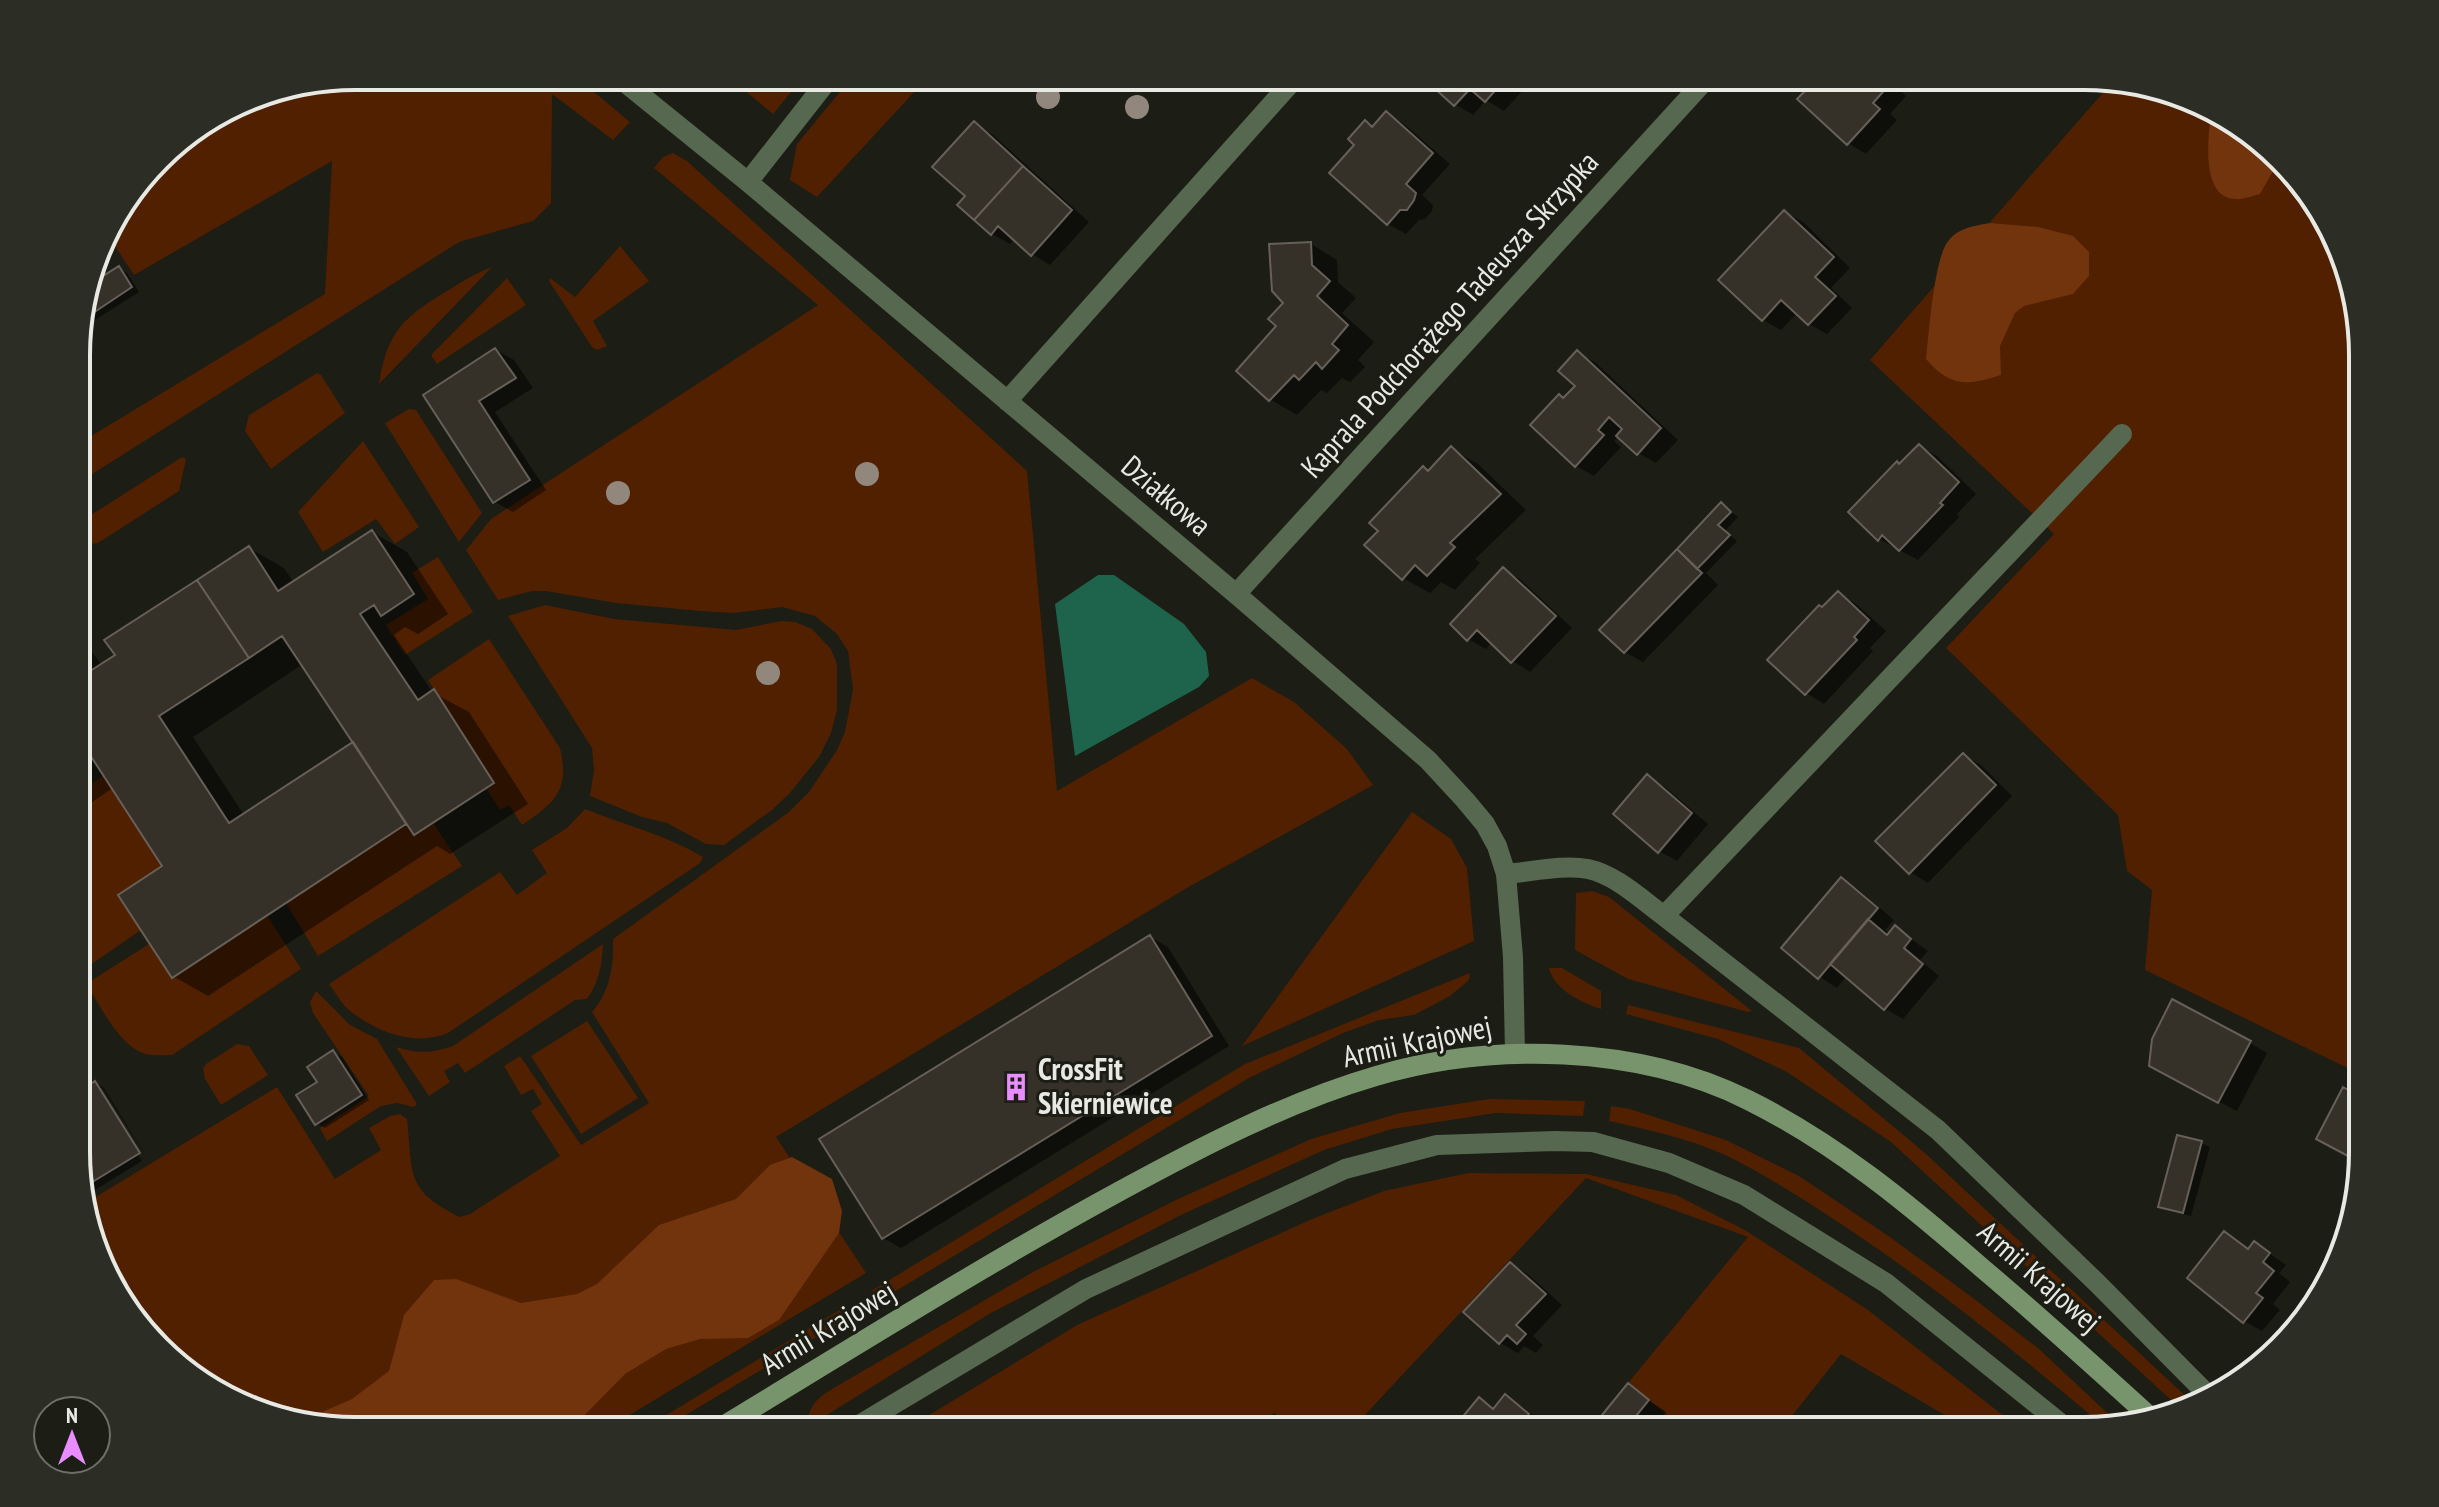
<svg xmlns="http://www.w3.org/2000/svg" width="2439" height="1507" font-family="'PT Sans Narrow',sans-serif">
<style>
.green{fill:#502000}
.forest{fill:#71340c}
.water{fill:#1e644d}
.shadow{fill:#0007;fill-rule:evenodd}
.building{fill:#353028;stroke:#666058;stroke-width:2}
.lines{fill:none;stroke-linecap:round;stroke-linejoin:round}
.lane{stroke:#56684f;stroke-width:20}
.street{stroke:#56684f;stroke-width:20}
.secondary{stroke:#77946c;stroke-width:20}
.tree{fill:#91877d}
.labels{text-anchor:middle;stroke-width:6;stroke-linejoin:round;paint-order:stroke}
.street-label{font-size:30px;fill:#e9e9e4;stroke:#1c1d14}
.poi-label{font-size:30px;font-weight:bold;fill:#e9e9e4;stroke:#1c1d14;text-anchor:start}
.rim{fill:none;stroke:#e9e9e4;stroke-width:4}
</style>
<rect width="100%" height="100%" fill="#1c1d14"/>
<path class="green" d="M355 76H575L630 122 613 140 552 94 551 203 533 221 459 242 78 483V444L325 294 332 161 134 275 105 231 171 146 249 97Z
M727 76H804L773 114Z
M853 76H929L817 197 790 180 797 144Z
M2114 80 2156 86 2238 123 2325 215 2362 337V1075L2145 970 2152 890 2127 871 2118 815 1946 648 2054 534 1870 360Z
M673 153 687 161 1027 471 1057 791 1252 678 1294 702 1347 749 1373 785 1185 889 776 1137 866 1273 603 1431H355L283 1421 201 1384 114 1292 84 1204 277 1087 335 1179 381 1150 369 1128 390 1116 400 1114 407 1119C413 1172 404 1190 460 1217L470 1214 560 1156 531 1111 542 1104 533 1089 521 1095 504 1066 520 1056 581 1145 649 1103 592 1012C610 992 614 965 613 939L789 812 809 792 837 750 845 732 853 689 848 651 837 634 815 616 782 607 734 613 700 611 616 603 546 591H532L498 600 466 550 491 519 818 305 654 168 663 157Z
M620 246 649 281 593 321 607 346 597 350 592 347 549 281 550 278 575 297Z
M492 267 379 384C387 331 404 317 447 291 461 282 476 273 492 267Z
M507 278 526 305 437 364 432 357V354Z
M317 373 321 375 345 413 271 469 245 431 249 415Z
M409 409 416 410 482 513 459 542 385 423Z
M363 441 419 527 395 544 376 519 323 552 298 512Z
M182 457 186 459 179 491 98 543 91 544 83 539 80 529 83 520Z
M438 557 473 612 405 655 386 625 428 599 412 573Z
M545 605 614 619 736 630 781 621 795 622 812 629 831 649 837 664V710L831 733 819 757 789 794 772 810 724 845 706 844 667 823 642 817 590 796 594 770 592 748 508 616Z
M489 639 560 748C570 791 555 802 522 825L509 805 500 810 486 788 494 783 428 680Z
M104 775 162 866 118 895 141 930 80 972 78 792Z
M585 809C625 825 666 835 703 857L700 863 448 1033C415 1047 375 1032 348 1009 341 1003 335 992 329 984L500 872 517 895 547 873 532 850 567 828Z
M1412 812 1451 839 1467 868 1474 941 1242 1046Z
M433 823 462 866 318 956 286 903 406 824 414 835Z
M1592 891 1609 897 1752 1011 1748 1012 1628 979 1575 950 1576 893Z
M267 915 301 969 172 1055C163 1055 153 1056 145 1054 118 1045 101 1006 86 984L149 944 171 977Z
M603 944C602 964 599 983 587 999L575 1000 465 1073 458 1063 444 1071 450 1082 429 1096 396 1047C417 1054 433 1053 453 1046Z
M1549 968H1562L1601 991V1009C1581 1002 1555 991 1549 968Z
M1470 973 1469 980 1450 996 1414 1015 1379 1020 1343 1033 1249 1078 881 1300 875 1299 871 1291 1245 1064Z
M316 991 350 1025 377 1039 417 1104 414 1107 397 1103 381 1106 327 1141 320 1128 369 1096 313 1013 310 1002Z
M1628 1005 1799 1048 1925 1153 2193 1403 2179 1407 2171 1400 1891 1142 1787 1072 1718 1039 1626 1014Z
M587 1021 638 1098 581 1134 531 1056Z
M237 1044 249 1046 268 1075 221 1105 205 1079 203 1069 206 1064Z
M1489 1099 1585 1101 1583 1116 1496 1113 1392 1129 1324 1150 1181 1215 989 1314 806 1428C810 1399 821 1396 844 1382L1033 1272 1178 1199 1311 1139 1400 1113Z
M1611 1106 1630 1109 1726 1140 1799 1176 1890 1237 1973 1298 2039 1349 2120 1425 2107 1429C2021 1356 1935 1286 1841 1224 1803 1199 1766 1175 1725 1155 1688 1138 1648 1130 1609 1121Z
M1468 1173 1586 1174 1676 1195 1745 1230 1868 1310 2022 1430H1970L1841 1354 1780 1431H1687L1628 1383 1748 1237 1586 1178 1350 1431H1287L1275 1413 1243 1431H903L1077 1325 1312 1219 1384 1191Z
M846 1306 852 1314 845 1320 659 1431H640Z"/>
<path class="forest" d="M2211 111 2238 123 2277 164 2260 194C2252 196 2242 200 2235 199 2199 197 2209 134 2211 111Z
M1990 223 2038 227 2073 236 2089 252V276L2073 294 2024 306 2015 313 2000 346 2001 375C1967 386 1950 387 1926 359 1929 334 1934 256 1949 240 1960 227 1975 226 1990 223Z
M792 1157 832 1179 842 1211 839 1233 779 1320 748 1338 700 1339 666 1349 625 1374 569 1431H355L297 1423 352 1399 389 1371 404 1315 434 1280 456 1279 521 1303 577 1294 597 1284 659 1225 736 1199 770 1165Z"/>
<path class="water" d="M1098 575H1114L1184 624 1206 652 1209 676 1199 687 1075 756 1055 604Z"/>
<path class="shadow" d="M1424 76H1512L1525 88 1504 111 1486 100 1473 115 1455 104Z
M1822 76H1884L1906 96 1890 114 1897 120 1866 154 1848 143Z
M1386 113 1404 124 1450 164 1422 195 1433 205 1432 211 1425 219 1419 220 1406 234 1388 224 1332 173 1357 145 1366 122 1374 128Z
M974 124 992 134 1089 222 1050 265 1032 254 1014 238 1010 244 992 234 967 196Z
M1785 212 1803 222 1850 268 1831 288 1852 308 1827 334 1809 324 1797 313 1781 330 1763 320Z
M1311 244 1337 260 1338 282 1356 298 1342 313 1374 342 1358 360 1365 367 1350 382 1342 378 1327 393 1321 390 1297 415 1271 400 1239 370 1279 326 1286 302Z
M119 268 127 273 139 292 78 331V319L88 288Z
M496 350 514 360 533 388 495 412 546 490 513 512 495 502 426 396Z
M1578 353 1596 363 1678 440 1656 463 1638 453 1619 436 1614 441 1621 447 1594 476 1576 466 1533 425 1578 386Z
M1919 446 1937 456 1976 494 1957 514 1959 517 1918 560 1879 539 1901 466Z
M1451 449 1478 464 1526 510 1475 559 1480 563 1455 590 1441 582 1430 593 1403 578 1380 531Z
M1722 504 1738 517 1725 531 1737 541 1706 573 1718 585 1643 662 1625 652Z
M372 532 407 552 448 614 418 634 405 627 394 635 433 693 469 712 528 804 450 854 437 846 208 996 173 976 165 866 114 787 85 807 78 803V632L102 666 249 548 284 568 294 583ZM303 664 356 743 244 815 193 737Z
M1504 570 1521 580 1572 628 1530 672 1513 661 1492 642 1486 649 1468 639Z
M1838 593 1856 604 1886 631 1870 648 1873 651 1824 704 1806 693 1823 609Z
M1963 755 1981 765 2012 796 1928 883 1910 872Z
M1647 777 1665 787 1708 824 1677 861 1659 851Z
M1841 879 1859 890 1894 920 1885 930 1890 934 1896 928 1928 951 1920 960 1939 976 1903 1019 1886 1009 1847 975 1837 988 1820 977 1784 947Z
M1150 937 1168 947 1229 1046 901 1248 883 1238Z
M2250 1043 2267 1053 2237 1111 2170 1076Z
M333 1052 342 1057 369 1100 325 1128 317 1123 319 1082Z
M78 1082 84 1091 95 1083 104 1088 147 1158 102 1088H97L142 1161 82 1198 78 1188Z
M2344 1090 2362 1100V1162L2318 1138Z
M2201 1143 2210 1147 2191 1216 2169 1211 2161 1206Z
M2225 1234 2250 1250 2255 1243 2286 1265 2279 1273 2290 1282 2273 1304 2280 1310 2262 1331 2244 1321Z
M1510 1264 1528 1274 1562 1305 1533 1336 1543 1345 1536 1353 1524 1346 1518 1353 1500 1343Z
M1628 1386 1666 1412 1650 1431H1591Z
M1505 1397 1523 1407 1546 1426 1542 1431H1454L1480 1400 1496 1409Z
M1819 1423 1832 1431H1815Z"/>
<path class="building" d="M1421 76H1508L1485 102 1470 89 1454 106Z
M1820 76H1880L1890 84 1873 103 1880 109 1847 145 1797 99Z
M1386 111 1433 153 1406 184 1416 193 1414 200 1407 210H1400L1387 225 1329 173 1354 145 1348 139 1365 120 1372 127Z
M974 121 1023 166 974 220 957 205 965 196 932 167Z
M1023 166 1072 210 1031 256 998 226 991 235 974 220Z
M1784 210 1834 257 1815 277 1836 296 1808 325 1781 300 1762 321 1718 280Z
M1311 242 1312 265 1330 281 1317 296 1348 325 1332 344 1339 350 1322 369 1316 362 1299 380 1294 375 1269 401 1236 371 1276 326 1268 319 1283 303 1272 291 1269 244Z
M119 266 132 287 78 323 89 285Z
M495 348 516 378 479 401 530 480 493 503 423 395Z
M1577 350 1661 428 1637 455 1616 436 1622 429 1609 417 1598 430 1604 435 1575 467 1530 425 1559 394 1563 398 1575 386 1558 371Z
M1919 444 1959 482 1940 503 1943 505 1899 551 1882 535 1878 541 1848 512 1897 461 1899 464Z
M1451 446 1501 494 1450 543 1455 547 1427 576 1415 565 1402 580 1364 545 1378 531 1369 523 1423 466 1428 471Z
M1721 502 1731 512 1718 525 1730 535 1697 569 1677 549Z
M372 530 414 594 381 616 374 605 360 614 418 700 434 689 494 783 414 835 282 636 249 658 197 580 249 546 278 591Z
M1677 549 1702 573 1624 653 1599 630Z
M1503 567 1556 616 1511 663 1477 630 1467 641 1450 624Z
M197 580 249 658 159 716 229 823 353 742 406 824 172 978 118 895 162 866 92 758 78 769V660L87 673 115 655 104 640Z
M1838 591 1869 620 1854 637 1857 640 1805 695 1767 660 1819 605 1822 607Z
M1963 753 1996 785 1909 874 1875 841Z
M1647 774 1692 813 1658 853 1613 814Z
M1841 877 1878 908 1818 979 1781 948Z
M1868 919 1887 935 1895 925 1911 939 1904 948 1923 964 1884 1010 1830 964Z
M1150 935 1212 1036 882 1239 819 1139Z
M2172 999 2251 1041 2218 1103 2149 1066 2152 1039Z
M333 1050 362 1095 315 1125 296 1095 317 1082 307 1067Z
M95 1081 140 1153 79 1190 78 1089 80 1091Z
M2343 1087 2362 1098V1123L2348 1156 2316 1139Z
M2177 1135 2202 1141 2183 1213 2158 1207Z
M2224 1231 2248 1249 2254 1241 2270 1253 2263 1262 2274 1271 2256 1293 2263 1298 2243 1323 2187 1278Z
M1510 1262 1546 1294 1516 1325 1526 1334 1517 1344 1507 1335 1499 1344 1463 1312Z
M1628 1383 1649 1400 1624 1431H1589Z
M1505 1394 1529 1414 1518 1429 1520 1431H1451L1479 1397 1493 1409Z"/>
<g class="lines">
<path class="lane" d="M748 182 831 76
M1506 874C1531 872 1563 864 1588 869 1616 875 1641 899 1664 916L1938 1130 2097 1283 2210 1397
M1664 916 2122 434
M849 1431 1086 1289 1345 1169 1437 1145 1555 1141 1593 1142 1669 1163 1744 1195 1886 1283 2069 1430"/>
<path class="street" d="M617 76 748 182 1236 594 1428 760 1465 800 1485 824 1497 846 1506 874 1513 957 1515 1053
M1007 401 1297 76
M1236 594 1709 76"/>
<path class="secondary" d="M715 1431C849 1350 982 1266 1120 1191 1201 1147 1287 1102 1376 1076 1492 1042 1638 1045 1748 1100 1835 1143 1910 1205 1982 1268 2039 1316 2094 1366 2149 1416"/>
</g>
<g class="tree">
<circle cx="1048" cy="97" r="12"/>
<circle cx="1137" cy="107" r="12"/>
<circle cx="867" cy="474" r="12"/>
<circle cx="618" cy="493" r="12"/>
<circle cx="768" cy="673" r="12"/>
</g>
<defs>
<symbol id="building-bare" viewBox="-9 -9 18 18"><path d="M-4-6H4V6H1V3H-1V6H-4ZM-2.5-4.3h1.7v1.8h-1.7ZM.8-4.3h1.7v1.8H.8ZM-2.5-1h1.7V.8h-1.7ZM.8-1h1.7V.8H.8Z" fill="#e98dfe" stroke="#1c1d14" stroke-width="2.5" paint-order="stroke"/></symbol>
</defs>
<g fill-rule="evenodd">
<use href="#building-bare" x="996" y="1067" width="40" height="40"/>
</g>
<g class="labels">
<g class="street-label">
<text transform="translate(1450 315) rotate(-48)" y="10">Kaprala Podchorążego Tadeusza Skrzypka</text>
<text transform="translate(1166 496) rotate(40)" y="10">Działkowa</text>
<text transform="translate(1417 1042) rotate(-12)" y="10">Armii Krajowej</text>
<text transform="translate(2039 1277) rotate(41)" y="10">Armii Krajowej</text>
<text transform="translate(828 1328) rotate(-31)" y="10">Armii Krajowej</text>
</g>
<g class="poi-label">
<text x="1038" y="1080">CrossFit<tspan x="1038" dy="34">Skierniewice</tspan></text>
</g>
</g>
<path d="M0 0H2439V1507H0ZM355 90H2084A265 265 0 0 1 2349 355V1152A265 265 0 0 1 2084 1417H355A265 265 0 0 1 90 1152V355A265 265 0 0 1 355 90Z" fill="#2c2d25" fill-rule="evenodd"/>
<path class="rim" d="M355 90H2084A265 265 0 0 1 2349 355V1152A265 265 0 0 1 2084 1417H355A265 265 0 0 1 90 1152V355A265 265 0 0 1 355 90Z"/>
<g transform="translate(72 1435)"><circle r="38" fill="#1c1d14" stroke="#6e6f67" stroke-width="2"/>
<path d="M0-6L14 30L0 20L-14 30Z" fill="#e98dfe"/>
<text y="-12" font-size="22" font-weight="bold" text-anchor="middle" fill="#e9e9e4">N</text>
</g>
</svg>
